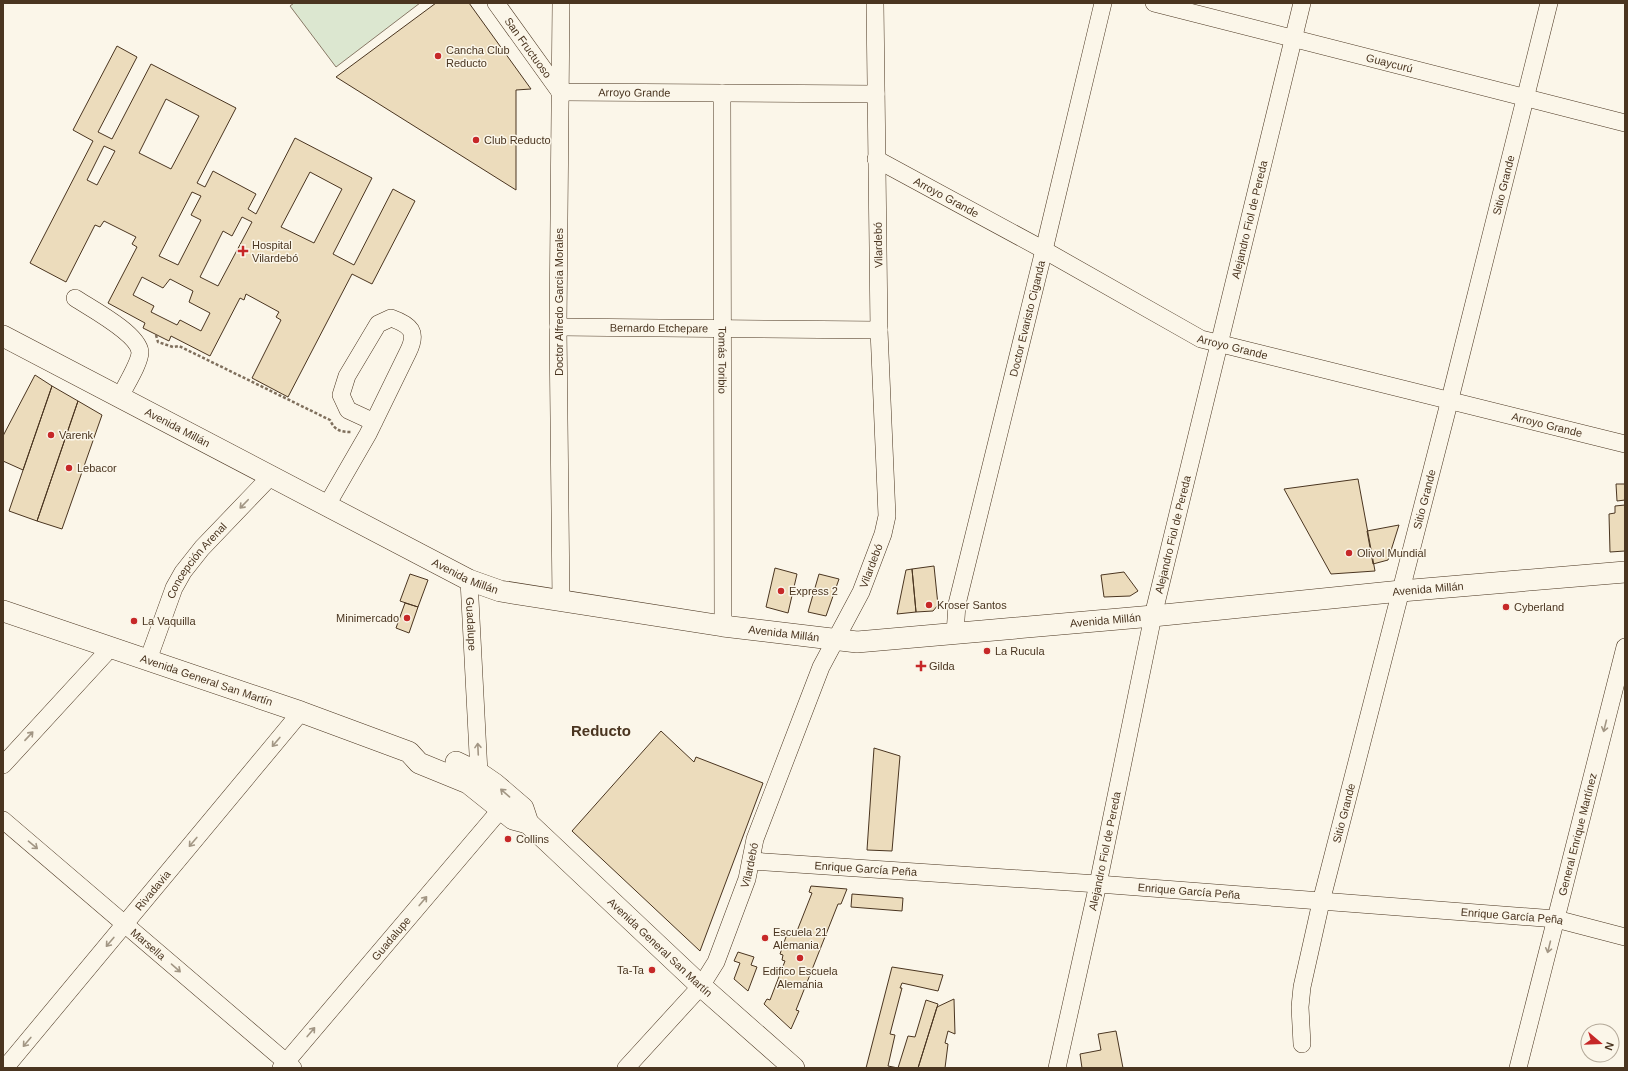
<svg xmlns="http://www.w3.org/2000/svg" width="1628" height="1071" font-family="Arial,sans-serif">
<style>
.green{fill:#dce7d0;stroke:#887966}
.building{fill:#ecdcbc;stroke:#4a3520;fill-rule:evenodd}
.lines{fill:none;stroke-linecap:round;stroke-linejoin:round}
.minor-casing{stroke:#4a3520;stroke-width:18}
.major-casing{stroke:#4a3520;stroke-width:22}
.path{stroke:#7f6f5c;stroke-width:2.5;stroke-dasharray:3 2;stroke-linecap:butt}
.minor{stroke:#fbf6e9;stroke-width:17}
.major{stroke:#fbf6e9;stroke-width:21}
.oneway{stroke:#a29684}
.poi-dot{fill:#c62828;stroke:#fbf6e9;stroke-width:1.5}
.labels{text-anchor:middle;stroke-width:3;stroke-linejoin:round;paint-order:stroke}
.street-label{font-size:11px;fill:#4a3520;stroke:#fbf6e9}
.poi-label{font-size:11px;fill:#4a3520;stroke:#fbf6e9;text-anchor:start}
.district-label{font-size:15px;font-weight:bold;fill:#4a3520;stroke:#fbf6e9}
</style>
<rect width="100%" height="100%" fill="#fbf6e9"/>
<path class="green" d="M294 3H420L336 67 290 6Z"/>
<path class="building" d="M436 3H469L531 89 516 90V190L336 77Z
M117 46 137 57 98 132 112 139 151 64 236 108 197 183 205 187 213 171 256 194 248 209 256 214 295 138 372 178 333 254 354 265 393 189 415 201 372 284 352 274 288 397 252 378 281 320 276 317 279 312 246 294 244 300 240 298 210 356 171 336 169 341 143 328 145 323 108 303 137 247 132 244 136 237 104 221 100 227 95 225 66 282 30 263 93 141 73 130ZM166 99 199 116 171 169 139 153ZM104 146 115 151 97 185 87 180ZM310 172 342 189 314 243 281 227ZM192 192 201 196 191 215 201 220 178 265 159 256ZM242 217 252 222 218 286 200 277 223 231 232 236ZM142 277 163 288 170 279 193 291 189 302 210 313 201 331 180 320 177 325 151 312 154 306 133 295Z
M35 375 52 386 23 470 3 461V436Z
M52 386 78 401 37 521 9 511Z
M78 401 102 415 62 529 37 521Z
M1358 479 1375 571 1331 574 1284 489Z
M1616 484H1625V500L1617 501Z
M1625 505V551L1610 552 1609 514 1615 513V506Z
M1399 525 1388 560 1373 564 1367 531Z
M934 566 938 605 933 611 916 612 912 569Z
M775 568 797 574 788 613 766 607Z
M912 569 916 612 897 614 906 570Z
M1124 572 1138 591 1130 596 1104 597 1101 575Z
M410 574 428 580 418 607 400 601Z
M819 574 839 579 826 616 808 612Z
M405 603 418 607 409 633 396 628Z
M661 731 694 762 696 757 763 783 700 951 572 831Z
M874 748 900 756 892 851 867 850Z
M811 886 847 889 841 904H838L796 1010 799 1011 791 1029 764 1004 767 999 770 1000 785 961 782 960 783 955 780 954 787 934 791 935 794 930 797 931 812 893 809 892Z
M852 894 903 898 902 911 851 907Z
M738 952 754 957 751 965 757 967 748 991 734 979 740 963 734 961Z
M892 967 943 975 938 991 902 983 900 988H902L890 1034 895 1035 888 1066 898 1068 908 1036 915 1037 926 1000 938 1004 918 1068H866Z
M954 999 955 1034 948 1031 945 1043 948 1044 945 1068H918L937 1007Z
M1116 1031 1123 1068H1082L1080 1054 1101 1050 1098 1034Z"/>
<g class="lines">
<defs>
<g id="minor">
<path id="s1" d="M496 3 560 92 876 94"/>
<path d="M561 3 558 327 561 601"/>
<path id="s2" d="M1154 3 1625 123"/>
<path id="s3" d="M722 93 723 626"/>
<path id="s4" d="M876 159 1044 250 1201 339 1625 444"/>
<path d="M75 298C90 308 138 333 140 352 140 363 125 386 120 397"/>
<path id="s5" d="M558 327 879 330"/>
<path d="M327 505 368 434 408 352C418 332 411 325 391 318L378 324 347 376 341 395 348 410 374 422"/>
<path id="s6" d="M469 580 479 773 471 780"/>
<path id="s7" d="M955 634 957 604 1044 250 1103 3"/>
<path id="s8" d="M148 660 174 588 183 572 202 548 271 476"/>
<path d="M3 765 105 654 107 647"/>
<path id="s9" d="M3 820 293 1068"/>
<path id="s10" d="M751 861 1098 884 1556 919 1625 937"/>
<path id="s11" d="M1302 1044 1300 1007 1302 987 1321 902 1450 399 1549 3"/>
<path id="s12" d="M5 1068 301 712"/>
<path id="s13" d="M281 1068 501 809"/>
<path id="s14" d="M626 1068 701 986 716 962 747 879 755 839 821 667 861 592 883 534 887 516 879 330 875 3"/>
<path id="s15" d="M1057 1068 1098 884 1153 616 1302 3"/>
<path id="s16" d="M1518 1068 1625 647"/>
</g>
<g id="major">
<path id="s17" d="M3 336 469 580 500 591 723 626 857 642 1153 616 1401 591 1625 572"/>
<path id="s18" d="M3 611 301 712 409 752 419 763 468 783 513 819 528 823"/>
<path id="s19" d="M456 762 479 773 495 784 523 808 528 823 701 986 794 1068"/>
</g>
</defs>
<use href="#minor" class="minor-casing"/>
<use href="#major" class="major-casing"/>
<path class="path" d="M156 335 158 342 173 347 179 346 330 420C335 431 341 432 352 432"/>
<use href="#minor" class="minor"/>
<use href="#major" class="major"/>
</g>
<defs><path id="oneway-shaft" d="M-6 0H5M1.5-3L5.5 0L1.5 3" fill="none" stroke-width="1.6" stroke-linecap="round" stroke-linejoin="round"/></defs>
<g class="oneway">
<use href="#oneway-shaft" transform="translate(244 504) rotate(134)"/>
<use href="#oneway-shaft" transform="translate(1605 726) rotate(104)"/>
<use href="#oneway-shaft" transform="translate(29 736) rotate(-47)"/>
<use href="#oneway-shaft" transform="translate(276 742) rotate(130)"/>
<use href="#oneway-shaft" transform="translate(478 749) rotate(-93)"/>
<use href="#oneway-shaft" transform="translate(505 793) rotate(-139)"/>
<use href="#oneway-shaft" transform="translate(193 842) rotate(130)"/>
<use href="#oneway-shaft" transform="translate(33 845) rotate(40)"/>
<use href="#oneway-shaft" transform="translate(423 901) rotate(-50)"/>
<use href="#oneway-shaft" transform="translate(110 942) rotate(130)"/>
<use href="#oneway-shaft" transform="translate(1549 947) rotate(104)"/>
<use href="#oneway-shaft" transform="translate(176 968) rotate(41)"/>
<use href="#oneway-shaft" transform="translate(311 1032) rotate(-50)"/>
<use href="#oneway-shaft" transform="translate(27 1042) rotate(130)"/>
</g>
<g class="poi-dot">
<circle cx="438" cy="56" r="4"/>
<circle cx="476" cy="140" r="4"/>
<path d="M241 245h4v4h4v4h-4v4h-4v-4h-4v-4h4z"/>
<circle cx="51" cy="435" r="4"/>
<circle cx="69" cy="468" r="4"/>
<circle cx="1349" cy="553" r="4"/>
<circle cx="781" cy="591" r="4"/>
<circle cx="929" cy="605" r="4"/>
<circle cx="1506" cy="607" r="4"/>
<circle cx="407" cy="618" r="4"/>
<circle cx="134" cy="621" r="4"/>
<circle cx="987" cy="651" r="4"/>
<path d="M919 660h4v4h4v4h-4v4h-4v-4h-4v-4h4z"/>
<circle cx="508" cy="839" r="4"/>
<circle cx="765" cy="938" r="4"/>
<circle cx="800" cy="958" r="4"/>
<circle cx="652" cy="970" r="4"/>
</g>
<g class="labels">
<g class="street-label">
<text dy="4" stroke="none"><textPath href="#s1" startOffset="55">San Fructuoso</textPath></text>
<text dy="4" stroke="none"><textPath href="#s2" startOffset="243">Guaycurú</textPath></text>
<text dy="4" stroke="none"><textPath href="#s1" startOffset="184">Arroyo Grande</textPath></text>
<text dy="4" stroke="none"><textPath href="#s11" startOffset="884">Sitio Grande</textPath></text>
<text dy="4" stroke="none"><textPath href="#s4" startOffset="80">Arroyo Grande</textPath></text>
<text dy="4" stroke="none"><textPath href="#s15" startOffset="870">Alejandro Fiol de Pereda</textPath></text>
<text transform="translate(878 245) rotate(-91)" y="4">Vilardebó</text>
<text transform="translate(559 302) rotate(-90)" y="4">Doctor Alfredo García Morales</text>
<text dy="4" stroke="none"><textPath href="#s7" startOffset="324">Doctor Evaristo Ciganda</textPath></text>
<text dy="4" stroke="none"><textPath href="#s5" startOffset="101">Bernardo Etchepare</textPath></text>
<text dy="4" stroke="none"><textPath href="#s4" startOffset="404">Arroyo Grande</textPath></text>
<text dy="4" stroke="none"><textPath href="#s3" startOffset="267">Tomás Toribio</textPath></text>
<text dy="4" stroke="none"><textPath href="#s4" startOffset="728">Arroyo Grande</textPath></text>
<text dy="4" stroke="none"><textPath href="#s17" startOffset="197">Avenida Millán</textPath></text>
<text dy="4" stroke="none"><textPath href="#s11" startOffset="560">Sitio Grande</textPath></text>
<text dy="4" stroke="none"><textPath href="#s15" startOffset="546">Alejandro Fiol de Pereda</textPath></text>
<text dy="4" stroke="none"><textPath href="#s8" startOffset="112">Concepción Arenal</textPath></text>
<text dy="4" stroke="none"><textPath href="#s14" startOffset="566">Vilardebó</textPath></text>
<text dy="4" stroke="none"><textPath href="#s17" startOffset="521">Avenida Millán</textPath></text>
<text dy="4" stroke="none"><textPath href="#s17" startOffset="1493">Avenida Millán</textPath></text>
<text dy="4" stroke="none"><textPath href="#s17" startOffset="1169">Avenida Millán</textPath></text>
<text dy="4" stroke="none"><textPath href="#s6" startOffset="44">Guadalupe</textPath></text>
<text dy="4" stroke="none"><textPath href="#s17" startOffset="846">Avenida Millán</textPath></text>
<text dy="4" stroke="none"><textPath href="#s18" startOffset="215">Avenida General San Martín</textPath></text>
<text dy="4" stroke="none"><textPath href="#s11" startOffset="236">Sitio Grande</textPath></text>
<text dy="4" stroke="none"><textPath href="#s16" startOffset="241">General Enrique Martínez</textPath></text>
<text dy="4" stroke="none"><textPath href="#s15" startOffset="222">Alejandro Fiol de Pereda</textPath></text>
<text dy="4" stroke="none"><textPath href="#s14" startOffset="242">Vilardebó</textPath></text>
<text dy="4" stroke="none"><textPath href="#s10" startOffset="115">Enrique García Peña</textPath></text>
<text dy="4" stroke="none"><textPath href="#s12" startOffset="231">Rivadavia</textPath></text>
<text dy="4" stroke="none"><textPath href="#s10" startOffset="439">Enrique García Peña</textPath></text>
<text dy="4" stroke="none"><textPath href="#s10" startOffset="763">Enrique García Peña</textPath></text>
<text dy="4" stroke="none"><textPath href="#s13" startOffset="170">Guadalupe</textPath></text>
<text dy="4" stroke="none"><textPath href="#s9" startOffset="191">Marsella</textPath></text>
<text dy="4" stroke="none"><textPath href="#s19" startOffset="279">Avenida General San Martín</textPath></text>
</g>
<g class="poi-label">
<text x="446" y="54">Cancha Club<tspan x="446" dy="13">Reducto</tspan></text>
<text x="484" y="144">Club Reducto</text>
<text x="252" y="249">Hospital<tspan x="252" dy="13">Vilardebó</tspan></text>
<text x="59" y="439">Varenk</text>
<text x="77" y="472">Lebacor</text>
<text x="1357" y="557">Olivol Mundial</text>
<text x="789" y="595">Express 2</text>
<text x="937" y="609">Kroser Santos</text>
<text x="1514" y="611">Cyberland</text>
<text x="399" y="622" text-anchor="end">Minimercado</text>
<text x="142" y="625">La Vaquilla</text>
<text x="995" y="655">La Rucula</text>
<text x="929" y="670">Gilda</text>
<text x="516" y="843">Collins</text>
<text x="773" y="936">Escuela 21<tspan x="773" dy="13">Alemania</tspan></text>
<text x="644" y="974" text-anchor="end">Ta-Ta</text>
<text x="800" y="975" text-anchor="middle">Edifico Escuela<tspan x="800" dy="13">Alemania</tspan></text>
</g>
<g class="district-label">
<text x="601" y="736">Reducto</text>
</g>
</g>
<rect width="1628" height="1071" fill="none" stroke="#4a3520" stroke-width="8"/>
<g transform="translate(1600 1043) rotate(109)"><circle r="19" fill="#fbf6e9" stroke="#b4a999"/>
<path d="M0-3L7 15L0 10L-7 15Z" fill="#c62828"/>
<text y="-6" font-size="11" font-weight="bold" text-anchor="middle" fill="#4a3520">N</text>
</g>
</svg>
